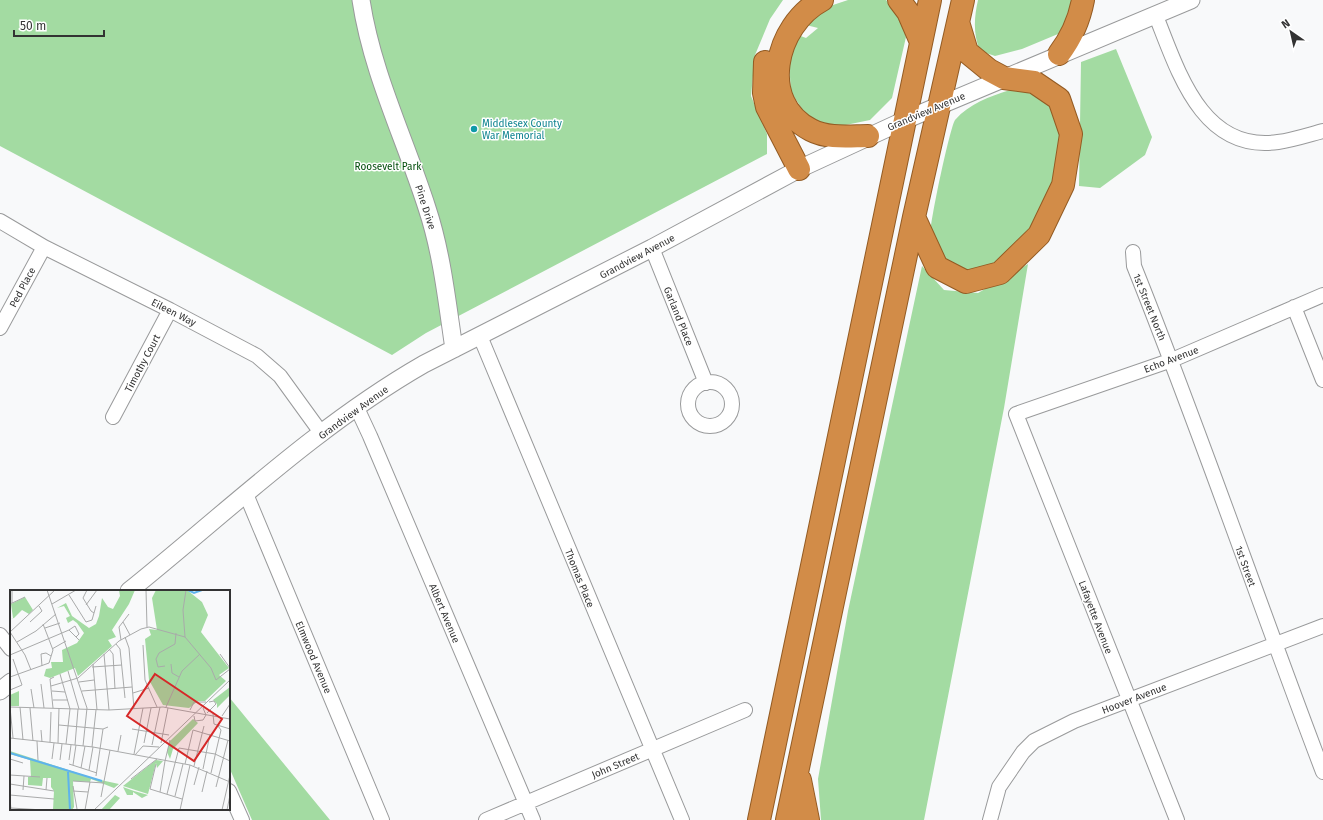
<svg xmlns="http://www.w3.org/2000/svg" width="1323" height="820" font-family="'Fira Sans',sans-serif">
<style>
.green{fill:#a3dba2}
.lines{fill:none;stroke-linecap:round;stroke-linejoin:round}
.minor-casing{stroke:#999a9b;stroke-width:16}
.tertiary-casing{stroke:#999a9b;stroke-width:19}
.trunk-casing{stroke:#935b23;stroke-width:24}
.minor{stroke:#fff;stroke-width:14}
.tertiary{stroke:#fff;stroke-width:17}
.trunk{stroke:#d28c48;stroke-width:22}
.culture-dot{fill:#0f9aa8;stroke:#fff;stroke-width:1.5}
.labels{text-anchor:middle;stroke-width:3;stroke-linejoin:round;paint-order:stroke}
.street-label{font-size:10px;fill:#333;stroke:#fff}
.culture-label{font-size:10px;fill:#0d838f;stroke:#fff;text-anchor:start}
.park-label{font-size:10px;fill:#004c0a;stroke:#fff}
.inset-river{fill:none;stroke:#5eb3ec;stroke-width:2}
.inset-road{fill:none;stroke:#a9aaaa;stroke-width:1}
.view{fill:#d62828;fill-opacity:0.15;stroke:#d62828;stroke-width:2}
.inset-edge{fill:none;stroke:#333;stroke-width:2}
</style>
<rect width="100%" height="100%" fill="#f8f9fa"/>
<path class="green" d="M0 0H783L770 19 755 55 751 96 767 134V154L426 333 392 355 0 146Z
M848 0H886L899 15 906 37 892 98 870 120 831 128 808 118 791 92 789 62 798 35 806 38 818 28 806 25 821 9Z
M978 0H1076L1074 10 1058 34 1022 49 995 56 980 51C973 34 974 18 978 0Z
M1116 49 1152 137 1145 155 1100 188 1079 186 1081 62Z
M1010 90 1039 92 1063 117 1051 200 1010 255 966 278C952 268 934 258 930 239 928 230 950 127 955 120 970 103 989 97 1010 90Z
M1028 264 1004 408 924 820H821L818 779 848 611 922 266 944 290 978 293Z
M229 697 330 820H252L229 767Z"/>
<g class="lines">
<defs>
<path id="minor" d="M1156 16C1178 71 1202 153 1278 142 1293 140 1308 135 1323 131
M0 221 44 247 170 310 257 356 280 376 322 434
M652 248 706 383
M1133 252 1134 266C1201 433 1259 604 1323 772
M1294 307 1323 380
M0 328 44 247
M480 336 682 820
M688 404a22 22 0 1 1 44 0a22 22 0 1 1-44 0Z
M357 408 370 436 533 820
M113 417 170 310
M246 494 382 820
M0 635 11 649
M229 791 242 820
M486 820 745 710
M990 820 999 787 1023 752 1034 741 1074 721 1323 626
M1177 820 1016 414 1172 360 1323 295"/>
<path id="tertiary" d="M361 0C372 73 405 139 427 208 442 253 447 302 454 349
M129 591C225 514 316 426 424 364L652 248 799 169 905 120 1191 0
M0 691 11 682"/>
<path id="trunk" d="M822 0C775 25 757 102 811 130 828 139 850 136 868 136
M899 0 908 12 921 42
M1059 54C1072 37 1079 21 1083 0
M765 62 764 93 767 107 799 169
M914 217 937 267 966 282 1000 273 1039 235 1063 185 1071 134 1059 99 1034 82 1004 78 989 70 967 52 958 22
M800 780 808 820
M759 820 930 0
M787 820 914 217 963 0"/>
</defs>
<use href="#minor" class="minor-casing"/>
<use href="#tertiary" class="tertiary-casing"/>
<use href="#trunk" class="trunk-casing"/>
<use href="#minor" class="minor"/>
<use href="#tertiary" class="tertiary"/>
<use href="#trunk" class="trunk"/>
</g>
<circle class="culture-dot" cx="474" cy="129" r="4"/>
<g class="labels">
<g class="street-label">
<text transform="translate(926 111) rotate(-23)" y="4">Grandview Avenue</text>
<text transform="translate(426 207) rotate(72)" y="4">Pine Drive</text>
<text transform="translate(637 256) rotate(-28)" y="4">Grandview Avenue</text>
<text transform="translate(22 287) rotate(-62)" y="4">Ped Place</text>
<text transform="translate(1150 307) rotate(68)" y="4">1st Street North</text>
<text transform="translate(174 312) rotate(27)" y="4">Eileen Way</text>
<text transform="translate(679 316) rotate(68)" y="4">Garland Place</text>
<text transform="translate(1171 359) rotate(-21)" y="4">Echo Avenue</text>
<text transform="translate(142 363) rotate(-62)" y="4">Timothy Court</text>
<text transform="translate(353 412) rotate(-36)" y="4">Grandview Avenue</text>
<text transform="translate(1246 566) rotate(70)" y="4">1st Street</text>
<text transform="translate(580 578) rotate(68)" y="4">Thomas Place</text>
<text transform="translate(445 613) rotate(67)" y="4">Albert Avenue</text>
<text transform="translate(1096 617) rotate(69)" y="4">Lafayette Avenue</text>
<text transform="translate(314 657) rotate(67)" y="4">Elmwood Avenue</text>
<text transform="translate(1134 698) rotate(-21)" y="4">Hoover Avenue</text>
<text transform="translate(615 765) rotate(-23)" y="4">John Street</text>
</g>
<g class="culture-label">
<text x="482" y="127">Middlesex County<tspan x="482" dy="12">War Memorial</tspan></text>
</g>
<g class="park-label">
<text x="388" y="170">Roosevelt Park</text>
</g>
</g>
<g transform="translate(10 590)">
<rect width="220" height="220" fill="#f8f9fa"/>
<path d="M109 0H125L119 14 102 40 106 47 98 50 102 56 68 86 65 78 40 88 34 86 36 79 42 78 41 72H53L52 60 67 53 74 43 67 33 63 30 58 33 56 28 60 26 54 16 47 18 56 13 62 26 79 38 86 34 89 26 92 8 98 17 103 19 110 6ZM146 0H177L192 12 198 25 191 42 219 78 209 85 216 91 195 111H188L179 118 153 115 139 90 135 49 141 45 139 39 147 40 142 8ZM15 7 23 20 19 24 12 20 4 28 0 29 3 28 1 14ZM220 97V105L207 118V114L203 110ZM9 101V116H0V105ZM183 129 188 133 163 159 160 169 157 162 160 151ZM0 161 86 189 109 194 104 198 81 189 80 192 63 191 64 217 62 220H43L44 201 41 197V188H33L32 196 18 195V187H21L20 170 0 164ZM146 170 153 171 147 178 146 173 138 204 113 196ZM113 197 124 201 138 205 132 208 123 202V205H117ZM105 205 110 208 99 220H91Z" fill="#a3dba2"/>
<path class="inset-river" d="M178 0 184 3 192 0M0 163 92 191M58 182 60 220"/>
<path class="inset-road" d="M2 0V13M37 0 77 118 73 156M77 0 73 8 81 21 84 23M136 0 137 37M176 0 173 20 175 47 201 78 206 90 220 79M59 5 76 32 82 30 86 16M0 14 15 7M42 14 66 0M76 15 87 0M20 32 32 21 29 16M113 32 120 45M35 38 50 33M59 40 65 36 69 44 66 47M0 42 15 65 21 80M0 42 45 0M115 47 119 58 124 119M111 50 109 37 119 24M7 52 26 41 46 24M106 54 110 59 115 108M133 55 135 90 147 117M42 59 56 51M99 59 103 64 105 99M94 64 99 120M210 64 220 78M0 65 59 40 69 50M83 74 87 120M161 74 162 83 169 87M32 76 31 64 36 63 41 66M155 76 148 77 146 69 149 63 165 54 166 43M82 77 112 75M58 81 69 119M50 84 60 119 56 154M0 87 39 73 43 60 33 34M69 92 84 90M31 94 34 118M41 96 68 88 109 51 131 39 139 37 175 47M21 99 24 118M0 100 12 95 3 69M42 101 55 102M72 101 122 97M123 103 139 98M43 110H58M0 117 99 120 153 117 220 129M0 117 3 148M10 117 13 150M156 117 172 81 190 64M20 118 23 151M43 118 40 89 44 87M180 120 184 112H196M197 123 206 114 204 111 199 112M203 124 204 134 220 139M184 126 185 131 193 130 196 125 193 118M212 126 220 114M49 135 93 139 98 137M122 139 159 145M31 140 32 152M0 148 83 157 180 175 220 192M27 151 28 170M40 152 41 122M48 153 49 118M134 153 141 118M151 153 158 118M65 155 68 119M142 155 150 117M82 157 86 120M108 161 111 145M124 164 133 118M125 165 133 156 149 157M0 169 13 173M42 169 44 153M50 170 52 154M59 170 61 155M155 171 160 150M59 174 87 183M146 174 140 199 172 209M175 174 183 140 220 151M63 175 66 155M184 176 194 136M71 178 75 156M193 179 200 144M79 180 83 157M201 183 211 140 208 136M0 185 30 187M86 186 93 139M121 189 147 169M63 191 94 193M0 194 44 201M184 195 189 177M63 196 67 219M206 197 218 150M13 200 14 186M36 200 37 188M63 201 78 202M150 202 155 171M192 202 197 181M157 204 169 158 205 164 220 171M0 205 44 209M165 206 173 174M91 207 100 160M0 208 1 220M1 218 33 220M75 220 80 192M84 220 220 90M170 220 180 175M212 220 220 185M217 220 220 205"/>
<path class="view" d="M145 84 212 129 184 171 117 126Z"/>
<rect width="220" height="220" class="inset-edge"/>
</g>
<g transform="translate(1291 32) rotate(326)" stroke="#ffffff" stroke-width="3" paint-order="stroke">
<path d="M0-3L7 15L0 10L-7 15Z" fill="#333333"/>
<text y="-6" font-size="11" font-weight="bold" text-anchor="middle" fill="#333333">N</text>
</g>
<path d="M14 30v6h90v-6" fill="none" stroke="#333333" stroke-width="2"/>
<text x="20" y="30" font-size="12" fill="#333333" stroke="#ffffff" stroke-width="3" paint-order="stroke">50 m</text>
</svg>
